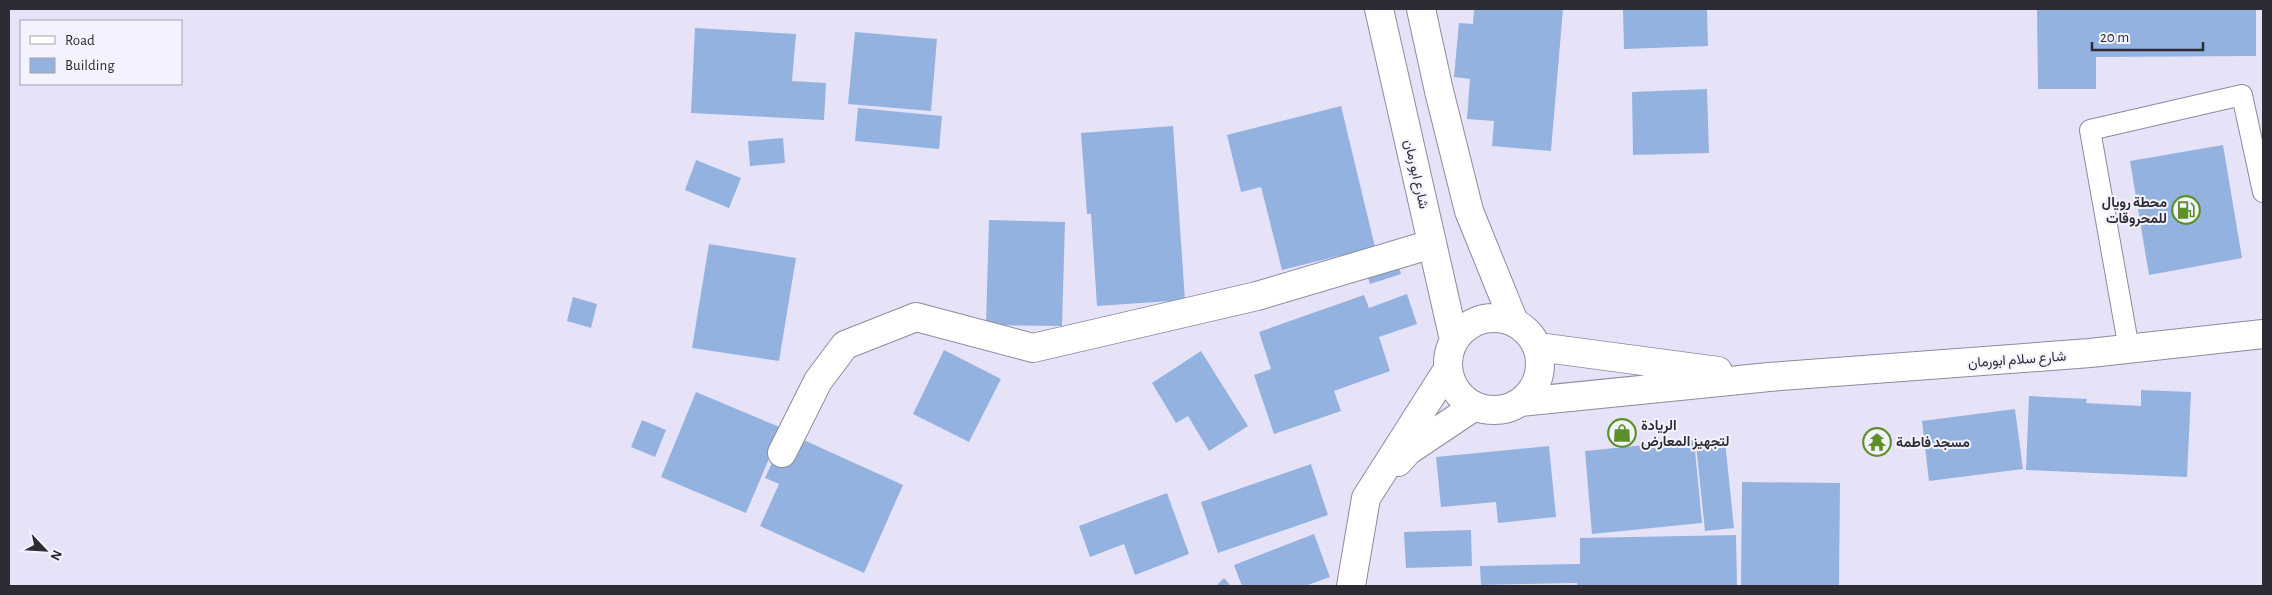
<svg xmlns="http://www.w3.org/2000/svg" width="2272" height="595" font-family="'Alegreya Sans',Vazirmatn,sans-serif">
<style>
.building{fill:#94b2e0}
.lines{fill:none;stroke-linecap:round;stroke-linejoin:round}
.lane-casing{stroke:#8d8b9e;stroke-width:22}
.street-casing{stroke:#8d8b9e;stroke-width:30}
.secondary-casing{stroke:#8d8b9e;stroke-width:30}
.lane{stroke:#fff;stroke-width:20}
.street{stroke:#fff;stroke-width:28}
.secondary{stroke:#fff;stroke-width:28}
.labels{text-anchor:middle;stroke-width:4;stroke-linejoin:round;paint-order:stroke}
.street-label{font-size:14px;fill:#2d2c34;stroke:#f3f2ff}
.poi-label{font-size:14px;font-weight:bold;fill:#2d2c34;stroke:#f3f2ff;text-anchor:start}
</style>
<rect width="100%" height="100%" fill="#e6e3f9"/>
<path class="building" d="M1474 9H1563L1551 151 1492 146 1494 121 1467 119 1470 79 1454 77 1459 23 1473 24Z
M1623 9H1707L1708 46 1624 49Z
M2037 9H2256V56L2096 57V89H2038Z
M695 28 796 34 792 81 826 83 824 120 691 113Z
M855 32 937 39 931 111 848 104Z
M1707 89 1709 153 1633 155 1632 92Z
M1341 106 1375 247 1282 270 1261 187 1241 192 1227 135Z
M858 108 942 116 939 149 855 141Z
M1173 126 1185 300 1097 306 1091 214H1087L1081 133Z
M783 138 785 163 750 166 748 141Z
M2223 145 2242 258 2149 275 2130 161Z
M696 160 741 178 729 208 685 190Z
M989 220 1065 222 1062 326 986 325Z
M709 244 796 258 779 361 692 348Z
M1396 256 1401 274 1370 284 1364 266Z
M1407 294 1417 324 1379 337 1390 371 1334 391 1341 411 1274 434 1254 375 1271 369 1259 332 1364 295 1369 308Z
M573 297 597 304 591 328 567 321Z
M944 350 1001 379 969 442 913 414Z
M1201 351 1248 426 1209 451 1188 416 1176 423 1152 383Z
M2141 390 2191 392 2187 477 2026 470 2029 396 2087 399 2086 403 2141 406Z
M696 392 782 428 746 513 661 477Z
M2015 409 2023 469 1929 481 1922 421Z
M642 420 666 430 655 457 631 447Z
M786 432 903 485 864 573 760 526 779 484 765 478Z
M1694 440 1702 523 1592 534 1585 451Z
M1725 441 1734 528 1705 531 1696 444Z
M1549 446 1556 517 1498 523 1496 502 1441 507 1436 457Z
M1311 464 1328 515 1218 553 1201 502Z
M1742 482 1840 483 1839 586H1741Z
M1167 493 1189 554 1135 575 1124 544 1090 557 1079 526Z
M1471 530 1472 566 1406 568 1404 532Z
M1314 534 1330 577 1305 586H1242L1234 565Z
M1736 535 1737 586H1577V583L1481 585 1480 566 1580 564V538Z
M1224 578 1231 586H1216Z"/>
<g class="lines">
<defs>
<path id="lane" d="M2129 349 2090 130 2242 95 2263 192"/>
<path id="street" d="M782 453 818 381 845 345 916 317 1033 348 1257 296 1432 244"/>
<path id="secondary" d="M1379 9 1454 340
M1421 9 1439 91 1469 211 1514 322
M1448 364a46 46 0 1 1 92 0a46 46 0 1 1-92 0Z
M1538 347 1718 371
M1521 402 1769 377 2090 353 2263 334
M1398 462 1408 451 1475 406
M1351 586 1366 498 1448 369"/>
</defs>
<use href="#lane" class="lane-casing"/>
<use href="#street" class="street-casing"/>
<use href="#secondary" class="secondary-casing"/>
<use href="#lane" class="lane"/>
<use href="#street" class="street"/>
<use href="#secondary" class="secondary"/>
</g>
<defs>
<symbol id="fuel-ring" viewBox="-11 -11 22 22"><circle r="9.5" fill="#f3f2ff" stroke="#5d9028" stroke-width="1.5"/><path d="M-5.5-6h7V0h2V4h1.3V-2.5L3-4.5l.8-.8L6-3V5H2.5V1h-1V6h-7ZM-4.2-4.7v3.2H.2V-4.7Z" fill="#5d9028"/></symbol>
<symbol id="shop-ring" viewBox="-11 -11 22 22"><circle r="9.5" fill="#f3f2ff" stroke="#5d9028" stroke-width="1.5"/><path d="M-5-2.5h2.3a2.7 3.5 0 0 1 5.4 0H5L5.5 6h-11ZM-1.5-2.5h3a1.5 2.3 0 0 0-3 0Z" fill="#5d9028"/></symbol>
<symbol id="temple-ring" viewBox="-11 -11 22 22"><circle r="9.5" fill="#f3f2ff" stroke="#5d9028" stroke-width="1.5"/><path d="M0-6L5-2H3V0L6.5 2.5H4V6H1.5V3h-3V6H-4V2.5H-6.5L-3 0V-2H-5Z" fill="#5d9028"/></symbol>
</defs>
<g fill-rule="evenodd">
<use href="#fuel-ring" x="2170" y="194" width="32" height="32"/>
<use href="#shop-ring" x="1606" y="417" width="32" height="32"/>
<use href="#temple-ring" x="1861" y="426" width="32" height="32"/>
</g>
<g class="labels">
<g class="street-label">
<text transform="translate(1417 174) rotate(77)" y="5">شارع ابو رمان</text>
<text transform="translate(2017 359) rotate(-4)" y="5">شارع سلام ابورمان</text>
</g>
<g class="poi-label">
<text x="2167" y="207" text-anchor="end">محطة رويال<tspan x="2167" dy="16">للمحروقات</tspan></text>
<text x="1641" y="430">الريادة<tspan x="1641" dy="16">لتجهيز المعارض</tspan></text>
<text x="1896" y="447">مسجد فاطمة</text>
</g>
</g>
<rect width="2272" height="595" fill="none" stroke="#2d2c34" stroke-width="20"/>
<rect x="20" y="20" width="162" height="65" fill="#f3f2ff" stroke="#a4a3ae"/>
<rect x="30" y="36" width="25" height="8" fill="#ffffff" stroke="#a4a3ae"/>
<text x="65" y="45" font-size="15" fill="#2d2c34">Road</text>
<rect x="30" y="58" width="25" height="15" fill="#94b2e0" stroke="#a4a3ae"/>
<text x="65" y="70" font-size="15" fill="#2d2c34">Building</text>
<g transform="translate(45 550) rotate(115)" stroke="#f3f2ff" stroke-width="4" paint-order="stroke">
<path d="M0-4L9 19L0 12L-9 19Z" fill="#2d2c34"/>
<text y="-8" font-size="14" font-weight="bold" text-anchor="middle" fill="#2d2c34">N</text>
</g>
<path d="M2092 42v8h111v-8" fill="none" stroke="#2d2c34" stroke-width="2.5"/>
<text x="2100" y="42" font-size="15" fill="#2d2c34" stroke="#f3f2ff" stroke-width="4" paint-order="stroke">20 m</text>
</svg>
